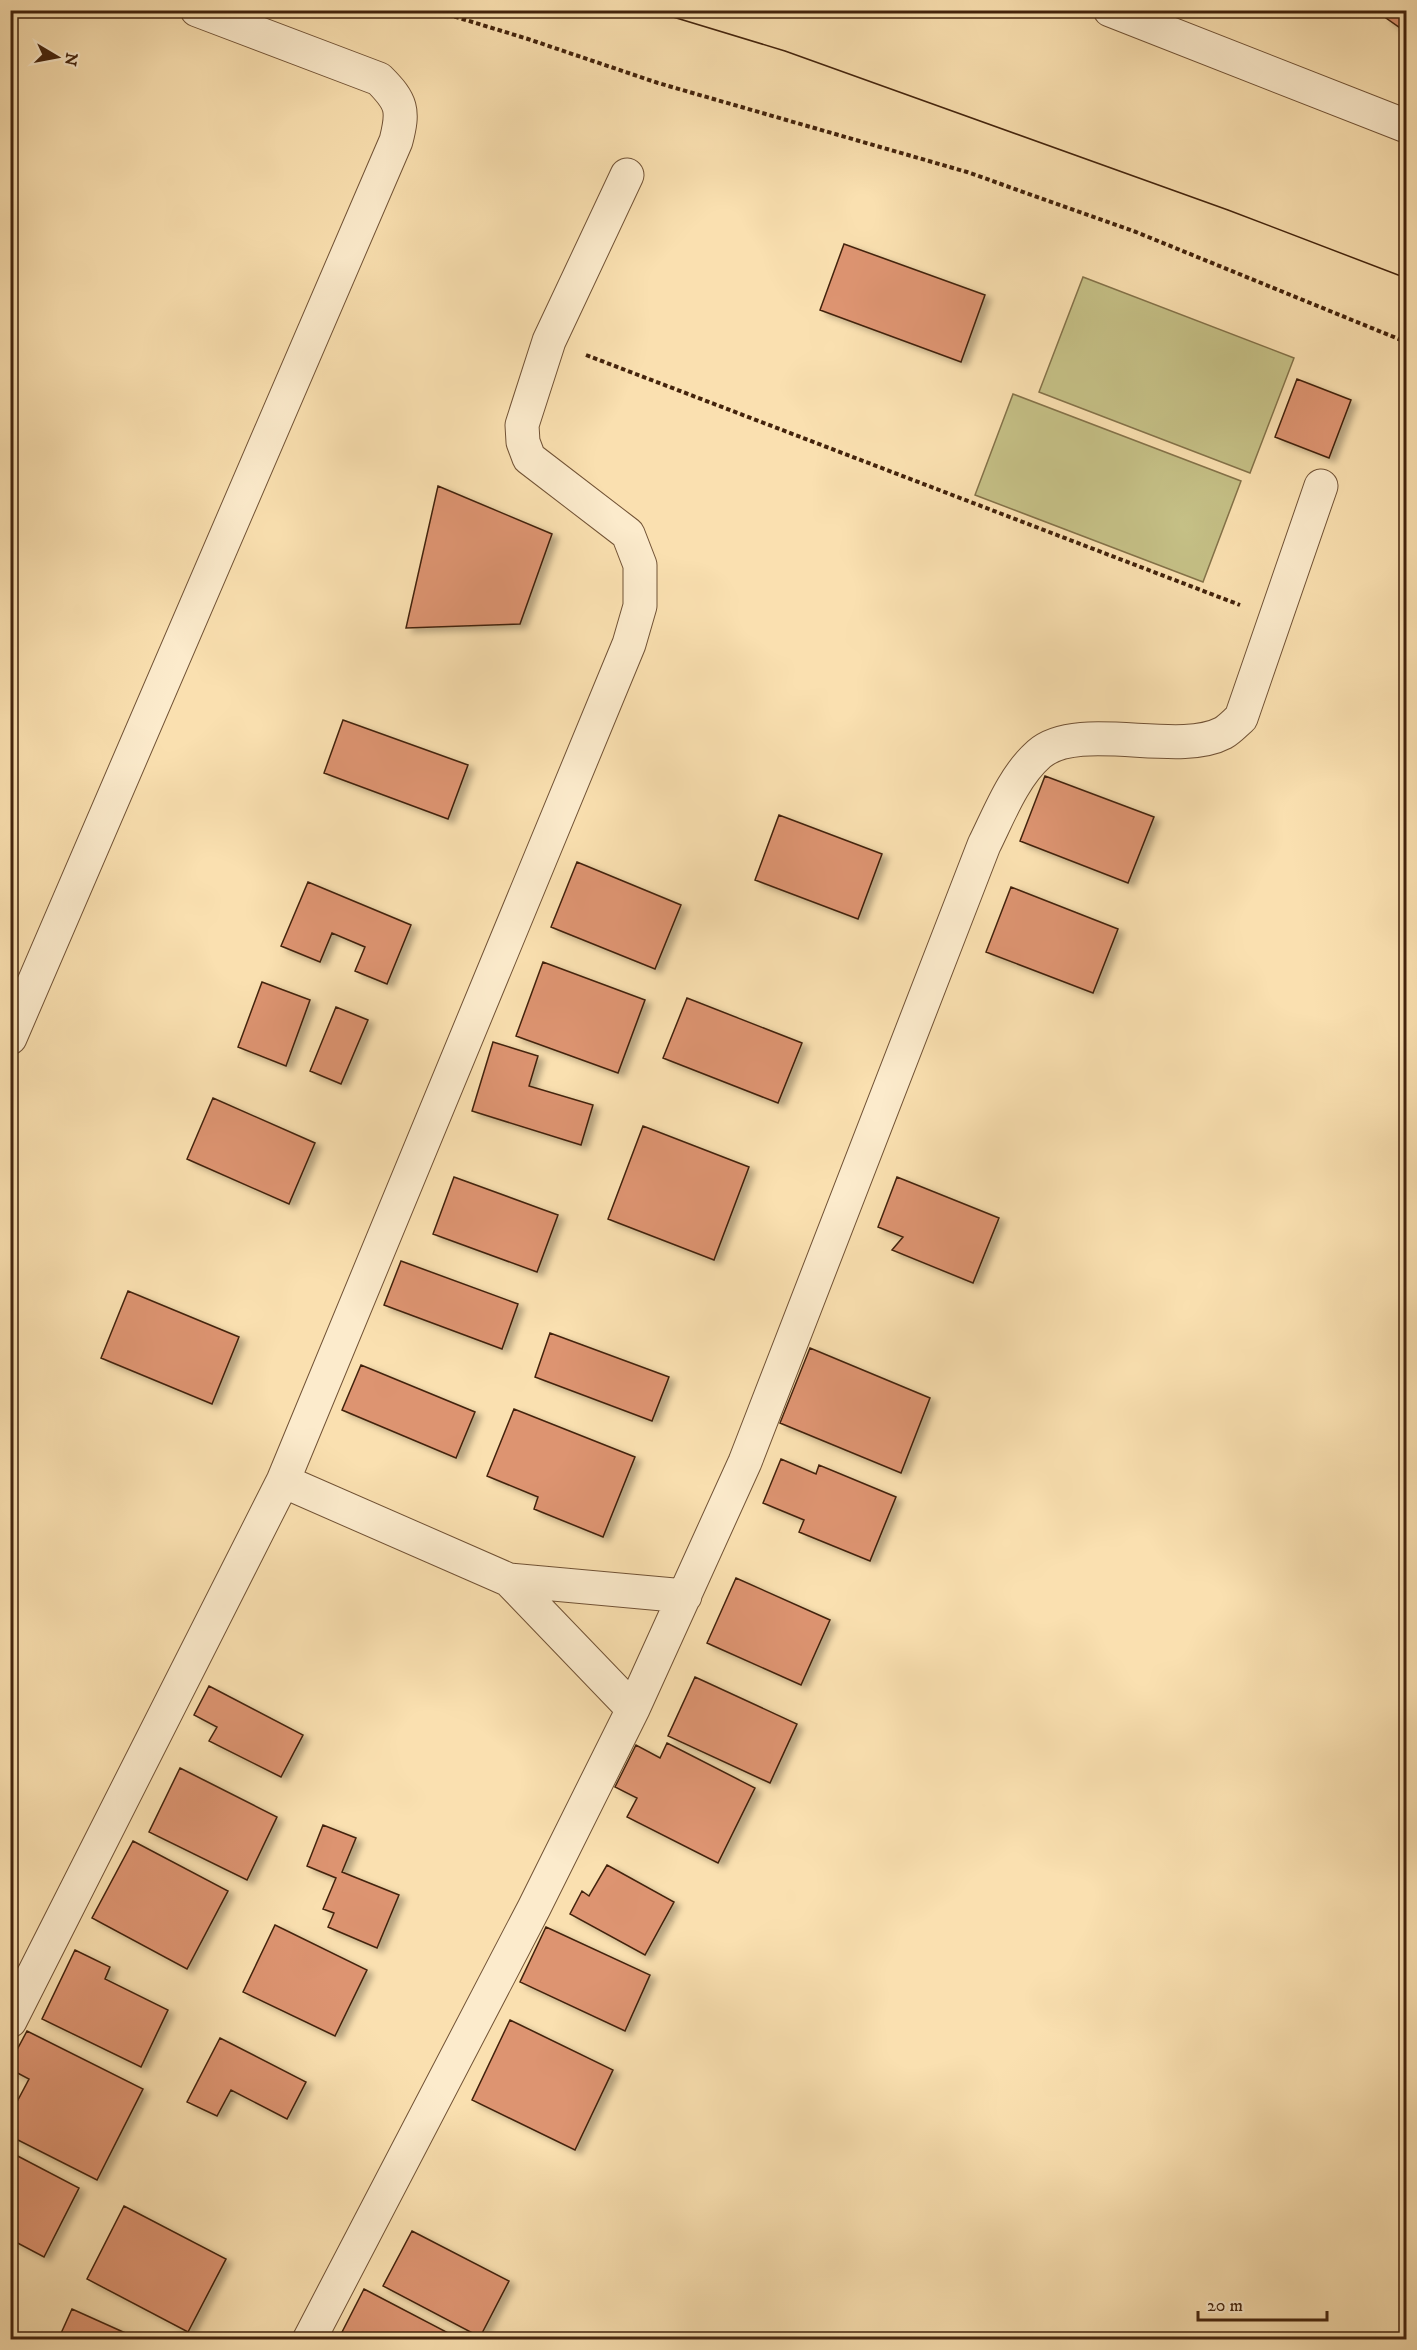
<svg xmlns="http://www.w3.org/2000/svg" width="1417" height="2350" font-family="'IM FELL DW Pica',serif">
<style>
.green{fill:#c5c086;stroke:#847249;stroke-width:1.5}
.building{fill:#dd9471;stroke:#43230c;stroke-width:1.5;filter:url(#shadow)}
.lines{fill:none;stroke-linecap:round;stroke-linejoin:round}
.minor-casing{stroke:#715235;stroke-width:35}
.path{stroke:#43230c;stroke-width:4;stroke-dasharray:4.5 3;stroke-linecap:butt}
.minor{stroke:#fcebcc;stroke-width:33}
.tram{stroke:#43230c;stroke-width:1.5}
</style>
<defs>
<filter id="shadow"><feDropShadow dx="6" dy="4" stdDeviation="3" flood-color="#0004"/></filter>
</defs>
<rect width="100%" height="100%" fill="#fae0b0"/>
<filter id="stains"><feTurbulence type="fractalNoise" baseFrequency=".00333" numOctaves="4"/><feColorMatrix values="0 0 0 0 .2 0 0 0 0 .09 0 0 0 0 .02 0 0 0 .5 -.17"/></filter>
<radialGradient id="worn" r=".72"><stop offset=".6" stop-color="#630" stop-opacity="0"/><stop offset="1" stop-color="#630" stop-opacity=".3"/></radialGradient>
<path class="green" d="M1083 277 1294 358 1250 473 1039 392Z
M1013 394 1241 481 1203 582 975 495Z"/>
<path class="building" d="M1391 10H1406V32L1386 18Z
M844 244 985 295 961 362 820 310Z
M1297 379 1351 400 1329 458 1275 437Z
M438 486 552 534 520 624 406 628Z
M343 720 468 765 448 819 324 773Z
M1045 776 1154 817 1128 883 1020 841Z
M779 815 882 854 858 919 755 880Z
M577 862 681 905 655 969 551 927Z
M308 882 411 925 387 984 355 971 365 947 332 933 320 962 281 946Z
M1011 887 1118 929 1093 993 986 952Z
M543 962 645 1000 618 1073 516 1036Z
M262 982 310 1000 286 1066 238 1047Z
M687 998 802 1043 778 1103 663 1058Z
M336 1007 368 1020 341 1084 310 1071Z
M493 1042 538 1056 529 1086 593 1105 581 1145 472 1111Z
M213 1098 315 1143 289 1204 187 1159Z
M643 1126 749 1167 714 1260 608 1219Z
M454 1177 558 1215 537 1272 433 1234Z
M897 1177 999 1218 973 1283 892 1250 903 1237 878 1227Z
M401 1261 518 1304 502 1349 384 1305Z
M128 1291 239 1337 212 1404 101 1358Z
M550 1333 669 1377 652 1421 535 1377Z
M810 1348 930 1398 901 1473 780 1423Z
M361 1365 475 1412 456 1458 342 1410Z
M514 1409 635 1457 603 1537 534 1509 538 1497 487 1476Z
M781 1459 816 1474 819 1465 896 1497 870 1561 799 1532 804 1520 763 1503Z
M736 1578 830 1620 801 1685 707 1643Z
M695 1677 797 1724 770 1783 668 1736Z
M209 1686 303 1735 281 1777 209 1741 217 1727 194 1715Z
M667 1743 755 1788 718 1863 627 1817 637 1798 615 1787 636 1745 660 1758Z
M180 1768 277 1817 247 1880 149 1832Z
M323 1825 356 1838 342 1872 399 1895 377 1948 328 1927 334 1913 323 1909 336 1878 307 1866Z
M133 1841 228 1891 187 1969 92 1918Z
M607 1865 674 1902 645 1955 570 1914 582 1891 589 1896Z
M275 1925 367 1970 335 2036 243 1992Z
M546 1927 650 1975 625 2031 520 1982Z
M75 1950 110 1967 105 1979 168 2010 141 2067 42 2019Z
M510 2020 613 2070 575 2150 472 2100Z
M27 2031 143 2089 97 2180 10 2136V2115L29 2079 10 2069V2063Z
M220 2038 306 2082 287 2119 231 2090 217 2116 187 2102Z
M10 2152 79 2188 44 2257 10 2239Z
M124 2206 226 2259 188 2332 87 2279Z
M412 2231 509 2281 480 2337 383 2286Z
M364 2289 456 2337 455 2340H338Z
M72 2309 141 2340H58Z"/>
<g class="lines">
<defs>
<path id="minor" d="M1110 10 1406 126
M10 1038 396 141C404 110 402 102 379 79L197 10
M283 1481 509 1580 685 1596
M509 1580 633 1709
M10 2021 283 1481 629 644 640 606V565L628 534 529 458 523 442 522 425 549 341 627 175
M309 2340 534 1908 633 1709 745 1462 984 845C999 815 1013 777 1039 754 1078 720 1178 757 1223 733 1230 729 1236 722 1241 718L1321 486"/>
</defs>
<use href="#minor" class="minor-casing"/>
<path class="path" d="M433 10 528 39 658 83 967 172 1136 232 1406 342
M586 355 1240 605"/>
<use href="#minor" class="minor"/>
<path class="tram" d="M650 10 785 51 1228 210 1406 278"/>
</g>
<rect width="1417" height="2350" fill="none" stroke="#fae0b0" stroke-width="36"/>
<rect x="12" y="12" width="1393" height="2326" fill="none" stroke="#43230c" stroke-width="3"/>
<rect x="18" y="18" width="1381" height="2314" fill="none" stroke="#43230c" stroke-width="1.5"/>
<g transform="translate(57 57) rotate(100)" stroke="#fcebcc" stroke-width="4.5" paint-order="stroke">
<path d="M0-4.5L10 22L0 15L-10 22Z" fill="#43230c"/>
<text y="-9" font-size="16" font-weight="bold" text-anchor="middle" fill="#43230c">N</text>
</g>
<path d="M1198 2311v9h129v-9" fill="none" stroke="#43230c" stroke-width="3"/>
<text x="1207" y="2311" font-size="18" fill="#43230c" stroke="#fcebcc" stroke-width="4.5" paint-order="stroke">20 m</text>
<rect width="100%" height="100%" filter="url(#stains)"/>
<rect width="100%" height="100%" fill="url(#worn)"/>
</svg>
